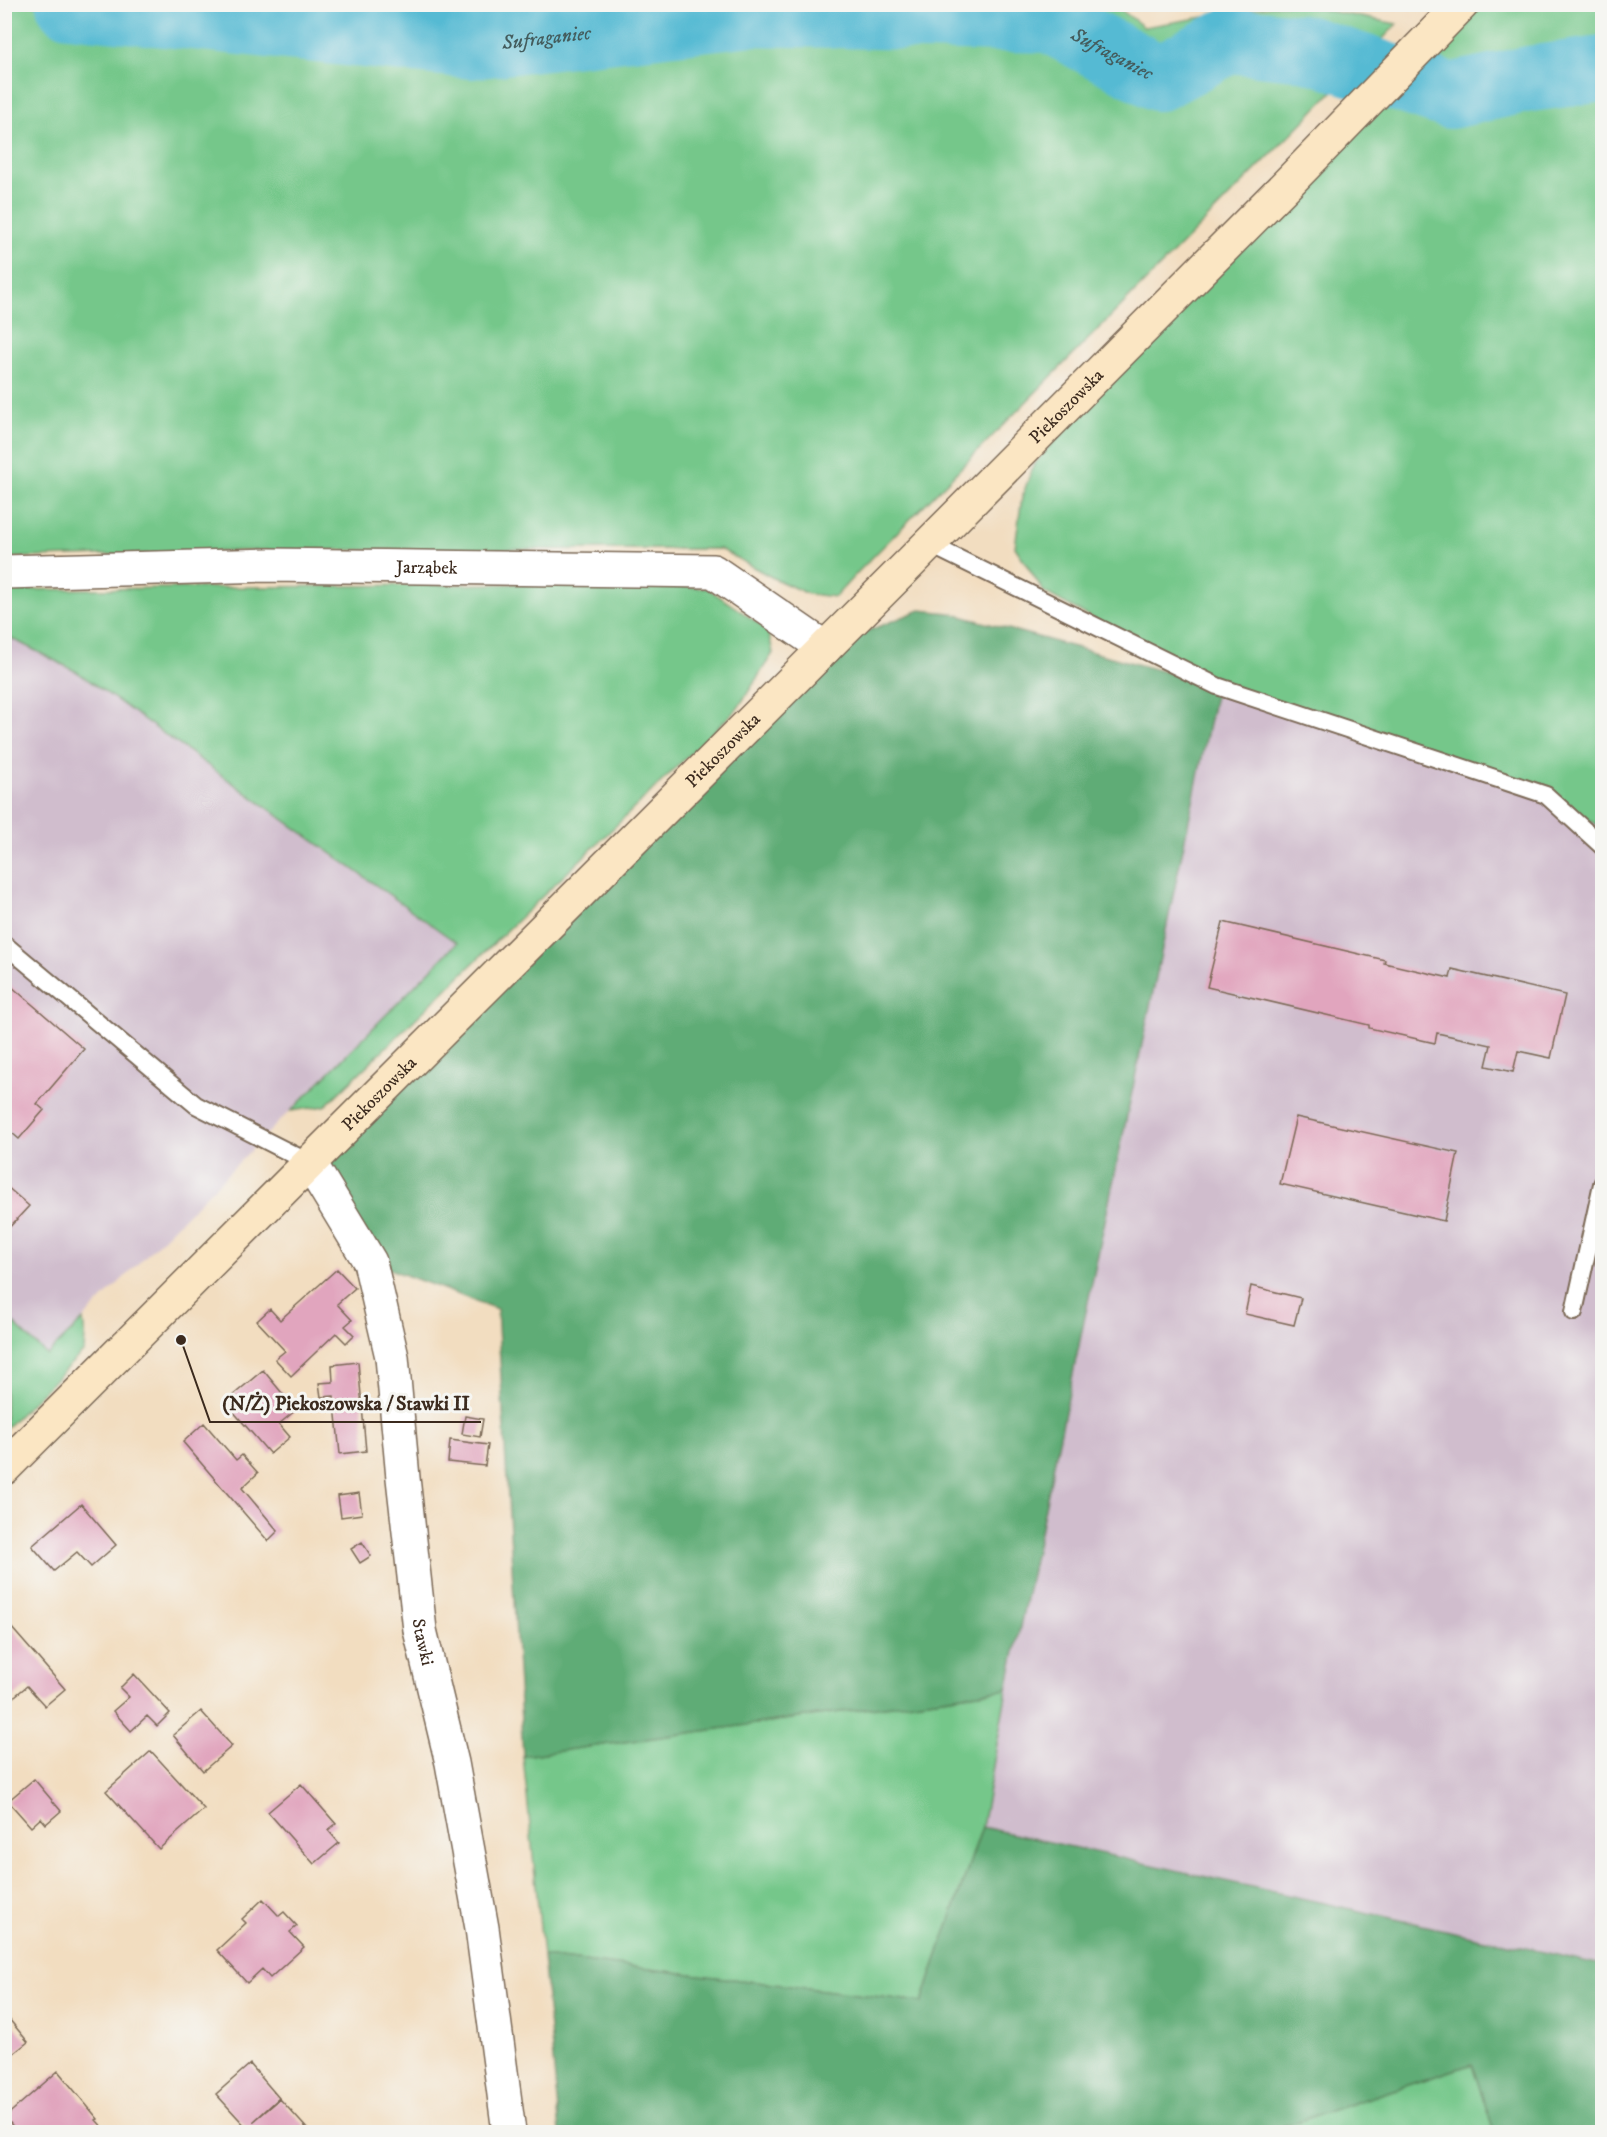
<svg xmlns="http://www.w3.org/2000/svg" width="1607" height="2137" font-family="'IM FELL DW Pica',serif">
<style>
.industrial{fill:#d0bdcd}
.green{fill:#74c78a;stroke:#587854;stroke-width:1.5}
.forest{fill:#5fac76;stroke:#4d6b4a;stroke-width:1.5}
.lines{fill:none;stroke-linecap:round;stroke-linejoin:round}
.river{stroke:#55bad3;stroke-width:66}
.building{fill:#e1a5be}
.service-casing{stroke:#7b6957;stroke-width:20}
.minor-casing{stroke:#7b6957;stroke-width:36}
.secondary-casing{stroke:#7b6957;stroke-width:36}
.service{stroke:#fff;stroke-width:16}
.minor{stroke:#fff;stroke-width:33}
.secondary{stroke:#fbe6c3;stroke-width:33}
.labels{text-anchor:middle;stroke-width:6;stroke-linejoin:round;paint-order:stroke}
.street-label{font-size:18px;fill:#3b2a1e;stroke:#f6f6f2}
.water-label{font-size:20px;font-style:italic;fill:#445c5d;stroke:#f6f6f2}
.leader{fill:none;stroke:#3b2a1e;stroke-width:2}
.callout-dot{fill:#3b2a1e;stroke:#f6f6f2;stroke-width:2}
.callout-label{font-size:20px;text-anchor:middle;font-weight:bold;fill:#3b2a1e;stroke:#f6f6f2;stroke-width:6;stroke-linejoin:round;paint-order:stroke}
</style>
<rect width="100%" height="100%" fill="#f6f6f2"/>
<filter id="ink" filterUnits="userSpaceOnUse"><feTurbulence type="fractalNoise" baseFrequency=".0167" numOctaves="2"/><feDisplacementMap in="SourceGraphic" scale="12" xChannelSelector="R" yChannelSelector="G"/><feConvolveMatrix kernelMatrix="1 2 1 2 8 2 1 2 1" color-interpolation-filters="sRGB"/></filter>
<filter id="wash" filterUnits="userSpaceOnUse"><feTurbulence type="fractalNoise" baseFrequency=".008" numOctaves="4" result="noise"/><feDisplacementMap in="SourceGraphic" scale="24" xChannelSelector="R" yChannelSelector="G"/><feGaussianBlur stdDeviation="1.35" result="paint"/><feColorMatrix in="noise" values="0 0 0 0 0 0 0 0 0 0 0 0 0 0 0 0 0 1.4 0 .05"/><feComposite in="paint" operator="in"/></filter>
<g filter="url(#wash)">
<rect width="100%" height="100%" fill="#f2ddc0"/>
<path class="industrial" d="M4 635 77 672 457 943 47 1355 5 1315Z
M1217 686 1545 795 1602 828V1965L982 1827 1007 1689Z"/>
<path class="green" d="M1113 4 1144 27 1276 5 1294 4 1397 24 1304 121 858 572 835 597 808 594 775 579 720 549 274 550 5 558 4 5Z
M1478 5H1602V828L1545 795 1217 686 1044 592 1015 547 1022 497 1033 466 1068 422 1437 31Z
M590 583 707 588 768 630 773 653 738 708 325 1106 291 1111 457 943 77 672 5 635 4 590Z
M5 1315 47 1355 83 1320 85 1336 84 1351 5 1429Z
M1007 1689 982 1827 922 2002 543 1956 523 1756Z
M1472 2064 1494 2132H1266Z"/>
<path class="forest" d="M920 610 950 613 1217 686 1007 1689 523 1756 497 1309 370 1262 310 1163 825 648Z
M982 1827 1602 1965V2132H1494L1472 2064 1266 2132H560L543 1956 922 2002Z"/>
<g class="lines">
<path class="river" id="s1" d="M69 4 471 46 751 13 1050 20 1159 78 1230 40 1305 48 1450 96 1529 79 1602 69"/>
</g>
<g id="blocks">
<path class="building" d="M1223 922 1385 960 1384 963 1450 978 1452 969 1565 995 1551 1058 1518 1051 1513 1072 1486 1066 1491 1045 1437 1033 1435 1043 1369 1028V1025L1207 987Z
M4 980 84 1049 37 1104 44 1110 19 1139 4 1126Z
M1296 1117 1458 1153 1444 1221 1280 1184Z
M5 1185 29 1206 5 1232Z
M337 1269 355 1288 337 1304 352 1320 345 1326 354 1335 346 1343 336 1333 291 1376 275 1359 285 1351 257 1321 270 1309 280 1320Z
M1251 1286 1301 1298 1294 1325 1245 1314Z
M358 1362 366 1451 340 1454 334 1396 321 1397 319 1383 333 1382 332 1365Z
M263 1370 296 1410 279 1424 290 1437 270 1454 225 1402Z
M465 1416 483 1419 480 1437 462 1434Z
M204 1423 236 1460 242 1455 258 1473 242 1488 278 1531 268 1541 183 1442Z
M450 1440 488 1445 485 1466 448 1462Z
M359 1493 362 1514 341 1517 338 1496Z
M81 1504 116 1545 91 1567 77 1552 54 1571 32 1546Z
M362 1542 371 1556 360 1563 351 1549Z
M11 1627 65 1689 45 1706 27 1686 4 1705V1633Z
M134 1674 170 1713 157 1726 147 1716 131 1731 113 1711 129 1697 120 1688Z
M201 1711 232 1746 203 1771 173 1735Z
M151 1751 204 1809 159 1849 106 1791Z
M34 1779 61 1811 46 1824 41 1818 31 1827 8 1801Z
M301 1784 336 1824 328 1830 339 1843 314 1864 268 1812Z
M263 1899 279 1916 284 1912 297 1926 290 1932 304 1947 270 1978 262 1969 247 1983 217 1950 246 1923 242 1919Z
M4 2013 28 2042 4 2061Z
M250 2064 279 2098 253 2122 280 2099 310 2132H242L247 2128 216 2094Z
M58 2071 98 2119 96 2120 107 2132H13L16 2130 5 2117Z"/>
</g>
</g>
<g filter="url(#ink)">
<use href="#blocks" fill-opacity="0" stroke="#7b6957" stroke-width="1.5"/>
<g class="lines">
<defs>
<path id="service" d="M929 544 1217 686 1546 795 1602 846
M4 944 196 1105 310 1163
M1574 1312 1602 1184"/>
<g id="minor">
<path id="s2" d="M4 572 269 565 713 571 825 648"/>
<path id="s3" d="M310 1163 370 1262 392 1357 403 1478 420 1630 452 1763 482 1928 509 2132"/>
</g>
<g id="secondary">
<path id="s4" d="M4 1468 911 562 1292 179 1462 4"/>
</g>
</defs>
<use href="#service" class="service-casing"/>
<use href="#minor" class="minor-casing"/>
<use href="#secondary" class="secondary-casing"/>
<use href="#service" class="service"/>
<use href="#minor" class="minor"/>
<use href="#secondary" class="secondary"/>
</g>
</g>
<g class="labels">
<g class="street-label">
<text dy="6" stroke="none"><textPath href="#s4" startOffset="1502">Piekoszowska</textPath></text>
<text dy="6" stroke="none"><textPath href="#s2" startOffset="423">Jarząbek</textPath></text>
<text dy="6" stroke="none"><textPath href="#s4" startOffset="1016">Piekoszowska</textPath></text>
<text dy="6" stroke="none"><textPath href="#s4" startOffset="530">Piekoszowska</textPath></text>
<text dy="6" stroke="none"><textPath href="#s3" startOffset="500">Stawki</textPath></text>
</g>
<g class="water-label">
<text dy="7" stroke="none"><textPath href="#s1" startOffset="480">Sufraganiec</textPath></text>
<text dy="7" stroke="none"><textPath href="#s1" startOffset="1056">Sufraganiec</textPath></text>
</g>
</g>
<path class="leader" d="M181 1340L210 1422H481"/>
<circle class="callout-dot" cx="181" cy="1340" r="6"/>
<g class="callout-label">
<text x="346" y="1410">(N/Ż) Piekoszowska / Stawki II</text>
</g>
<rect width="1607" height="2137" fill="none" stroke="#f6f6f2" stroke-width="24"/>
</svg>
